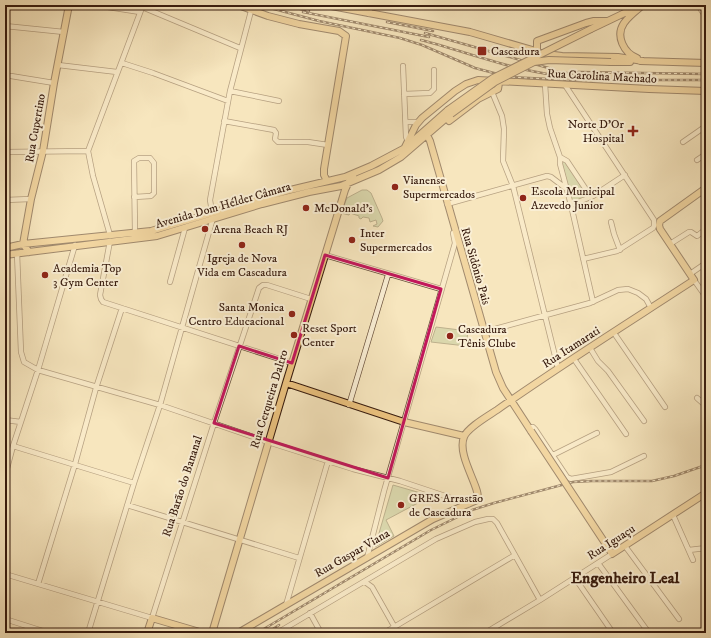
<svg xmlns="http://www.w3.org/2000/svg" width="711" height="638" font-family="'IM FELL DW Pica',serif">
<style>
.green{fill:#b6c697;stroke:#767052}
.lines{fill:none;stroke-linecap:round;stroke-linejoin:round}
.minor-casing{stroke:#674e3a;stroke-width:6}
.major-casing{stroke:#371b0e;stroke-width:8}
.minor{stroke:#faefd5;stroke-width:4.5}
.major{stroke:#ecc37f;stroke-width:6}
.rail-casing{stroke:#371b0e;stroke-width:2.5}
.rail{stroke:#faefd5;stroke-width:1;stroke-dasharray:3;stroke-linecap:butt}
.major-bridge-casing{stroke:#371b0e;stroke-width:8;stroke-linecap:butt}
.major-bridge{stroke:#ecc37f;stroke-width:6}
.marked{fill:none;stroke:#c2185b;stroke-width:3;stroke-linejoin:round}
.poi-dot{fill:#8f2418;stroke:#faefd5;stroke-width:1.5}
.labels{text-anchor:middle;stroke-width:4;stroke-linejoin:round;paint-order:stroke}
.poi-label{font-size:12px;fill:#371b0e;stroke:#faefd5;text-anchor:start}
.street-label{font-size:12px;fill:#371b0e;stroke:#faefd5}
.district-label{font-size:16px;font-weight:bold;fill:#371b0e;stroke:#faefd5}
</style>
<rect width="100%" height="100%" fill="#f7e6be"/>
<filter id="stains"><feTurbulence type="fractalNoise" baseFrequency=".005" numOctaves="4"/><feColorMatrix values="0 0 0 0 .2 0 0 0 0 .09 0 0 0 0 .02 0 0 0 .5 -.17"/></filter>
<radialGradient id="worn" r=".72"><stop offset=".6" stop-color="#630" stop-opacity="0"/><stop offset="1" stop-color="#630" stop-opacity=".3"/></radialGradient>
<path class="green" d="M564 160 587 194 586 197 575 202 572 201 561 161Z
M362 190H367L371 193 382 218 383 221 378 227 373 226 377 224 376 220 370 222 369 218 363 217 361 219 359 218V216L350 213 349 215 341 213 347 198Z
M436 327 468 331 466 346 431 342Z
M393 485 431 496 386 520 394 536 375 547Z"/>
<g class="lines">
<defs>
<path id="minor" d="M95 5 140 12
M698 5 706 17
M142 7 240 48
M369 14 370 5
M5 26 64 32
M122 63 153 73 228 101
M58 65 117 72
M403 66 406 137 408 142
M11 76 54 83
M545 84 547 114 550 128 560 157V164L571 205 593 302
M565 85 654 220V226L653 228
M230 91 279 101
M492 92 502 116 504 129 503 161 513 186 558 368
M404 94 430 93 434 89V70
M224 121 274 130 276 133 275 139 278 142H308L328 145
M406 122H418
M683 142 706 126
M5 152 88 151
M560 157 567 161 591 197
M697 160 706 154
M134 197 151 196 154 193V163L150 158H139L134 161 135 233
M5 200 31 199
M447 204 547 176 551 177 568 190 591 197
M571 205 593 196 625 175
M212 212 210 200 230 91 251 11
M611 222 614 234 620 250
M110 235 93 176 88 151 143 5
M110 241 100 295 101 299 103 302 292 363
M670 244 689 232H691L697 236 706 229
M17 253 21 352 24 362 38 370 160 405 268 442 353 469 400 481 469 504
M325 255 441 289
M583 259 617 251 653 228
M690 274 706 263
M694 280 706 297
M170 282 185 228
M484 332 590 303 618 290 628 289 638 293 646 299 651 308
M614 333 665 407
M590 348 598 361 608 371 644 421
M574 359 626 434
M697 398 706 406
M349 405 388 275
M5 420 21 422
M529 428 533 427 535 429 567 477 571 479 611 472 644 456
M13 446 134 483
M553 455 597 433
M5 476 13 446 38 370 75 245
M127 505 299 558
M673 515 693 560
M625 546 679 619
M689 550 706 548
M367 558 384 491 455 243 453 233
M598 563 649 633
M5 574 152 618 214 423 259 288 263 285H267L311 299
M575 578 613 633
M365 582 372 587 398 633
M38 584 75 464 96 388 122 308
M286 605 328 461
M310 613 321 633
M5 619 49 633
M88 633 134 483 160 405 213 218
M277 633 436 539 475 522 488 519H493L497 523 540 600
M384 633 515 555
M485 633 540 600 612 554"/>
<path id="major" d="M238 5 268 16 299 24 339 31 346 36 324 169V175L327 181
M326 5 470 32 546 54 562 56 618 57 643 61
M591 29 635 8
M537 51V41L586 23 594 21H607
M637 58C624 53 615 36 624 23 629 16 636 11 643 5
M640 61 706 63
M611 62H630
M449 121 478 99 498 89 499 83 497 80
M427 135 430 141 496 372 503 388 531 431
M405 147 416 125 422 118 455 91 466 84 478 80 649 89 706 91
M5 248 23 244 151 231 286 191 345 177 371 166 405 148 448 110
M29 252 23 244 31 199 43 151 54 83 69 5
M5 255 157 236 262 204 309 192 341 186 379 170 401 157 451 114
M286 383 404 422 464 436
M609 549 612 554 706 493
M147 633 152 618 203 633
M212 633 286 383 345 190 350 179 354 174
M238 633 433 519 477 500C483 491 456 456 464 437 467 428 488 416 497 410 561 365 628 323 694 280L660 229 659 225 660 221 706 188"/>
</defs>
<use href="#minor" class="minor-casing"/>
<use href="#major" class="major-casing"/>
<use href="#minor" class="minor"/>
<use href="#major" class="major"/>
<defs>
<path id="rail" d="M259 5 319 21 400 38 422 45 475 68 509 77 570 80H706
M283 5 309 11
M303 12 429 37
M387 22 433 31
M425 33 552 69
M421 40C464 51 512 70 556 75
M510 52 525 55 542 62
M550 71 584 75
M578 72 706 74
M257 633 431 530 472 510 494 503 573 482 592 481H652L674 476 706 465
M267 633 279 625"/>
</defs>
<use href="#rail" class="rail-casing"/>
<use href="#rail" class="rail"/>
<defs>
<path id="major-bridge" d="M448 110 493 78 591 29
M451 114 495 82 534 62 549 60 611 62
M531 431 609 549"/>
</defs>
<use href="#major-bridge" class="major-bridge-casing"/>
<use href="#major-bridge" class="major-bridge"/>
</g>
<path d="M0 0H711V638H0ZM325 255 441 289 388 478 214 423 239 346 292 363Z" fill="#f7e6be" fill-opacity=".55" fill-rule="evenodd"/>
<path class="marked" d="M325 255 441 289 388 478 214 423 239 346 292 363Z"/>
<g class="poi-dot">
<rect x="477" y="46" width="10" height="10" rx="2"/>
<path d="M631 125h4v4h4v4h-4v4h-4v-4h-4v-4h4z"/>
<circle cx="395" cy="187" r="4"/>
<circle cx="523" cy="198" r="4"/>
<circle cx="306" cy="208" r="4"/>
<circle cx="205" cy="229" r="4"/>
<circle cx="352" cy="240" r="4"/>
<circle cx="242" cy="245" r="4"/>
<circle cx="45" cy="275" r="4"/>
<circle cx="292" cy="314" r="4"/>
<circle cx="294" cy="335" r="4"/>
<circle cx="450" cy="336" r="4"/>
<circle cx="401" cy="505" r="4"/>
</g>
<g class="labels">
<g class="poi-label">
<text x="491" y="55">Cascadura</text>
<text x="624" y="128" text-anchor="end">Norte D'Or<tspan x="624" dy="14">Hospital</tspan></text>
<text x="403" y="184">Vianense<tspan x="403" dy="14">Supermercados</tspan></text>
<text x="531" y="195">Escola Municipal<tspan x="531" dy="14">Azevedo Junior</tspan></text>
<text x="314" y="212">McDonald's</text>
<text x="213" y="233">Arena Beach RJ</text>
<text x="360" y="237">Inter<tspan x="360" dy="14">Supermercados</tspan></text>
<text x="242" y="262" text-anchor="middle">Igreja de Nova<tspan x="242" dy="14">Vida em Cascadura</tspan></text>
<text x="53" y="272">Academia Top<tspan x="53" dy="14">3 Gym Center</tspan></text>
<text x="284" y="311" text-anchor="end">Santa Monica<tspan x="284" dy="14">Centro Educacional</tspan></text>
<text x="302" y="332">Reset Sport<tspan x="302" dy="14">Center</tspan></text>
<text x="458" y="333">Cascadura<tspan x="458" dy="14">Tênis Clube</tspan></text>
<text x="409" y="502">GRES Arrastão<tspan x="409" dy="14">de Cascadura</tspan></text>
</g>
<g class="street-label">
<text transform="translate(602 76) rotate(3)" y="4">Rua Carolina Machado</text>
<text transform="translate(35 128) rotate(-80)" y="4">Rua Cupertino</text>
<text transform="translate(223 205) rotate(-16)" y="4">Avenida Dom Hélder Câmara</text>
<text transform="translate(476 266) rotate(74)" y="4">Rua Sidônio Pais</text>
<text transform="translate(571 347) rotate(-33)" y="4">Rua Itamarati</text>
<text transform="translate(269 399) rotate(-73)" y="4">Rua Cerqueira Daltro</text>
<text transform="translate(182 486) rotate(-72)" y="4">Rua Barão do Bananal</text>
<text transform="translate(611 542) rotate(-33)" y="4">Rua Iguaçu</text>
<text transform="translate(352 553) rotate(-30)" y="4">Rua Gaspar Viana</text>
</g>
<g class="district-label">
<text x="625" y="583">Engenheiro Leal</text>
</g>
</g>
<rect width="711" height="638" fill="none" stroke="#f7e6be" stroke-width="20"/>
<rect x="6" y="6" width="699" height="626" fill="none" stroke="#371b0e" stroke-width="2"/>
<rect x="10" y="10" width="691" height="618" fill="none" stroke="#371b0e"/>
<rect width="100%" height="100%" filter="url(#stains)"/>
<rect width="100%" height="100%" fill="url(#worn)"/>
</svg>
